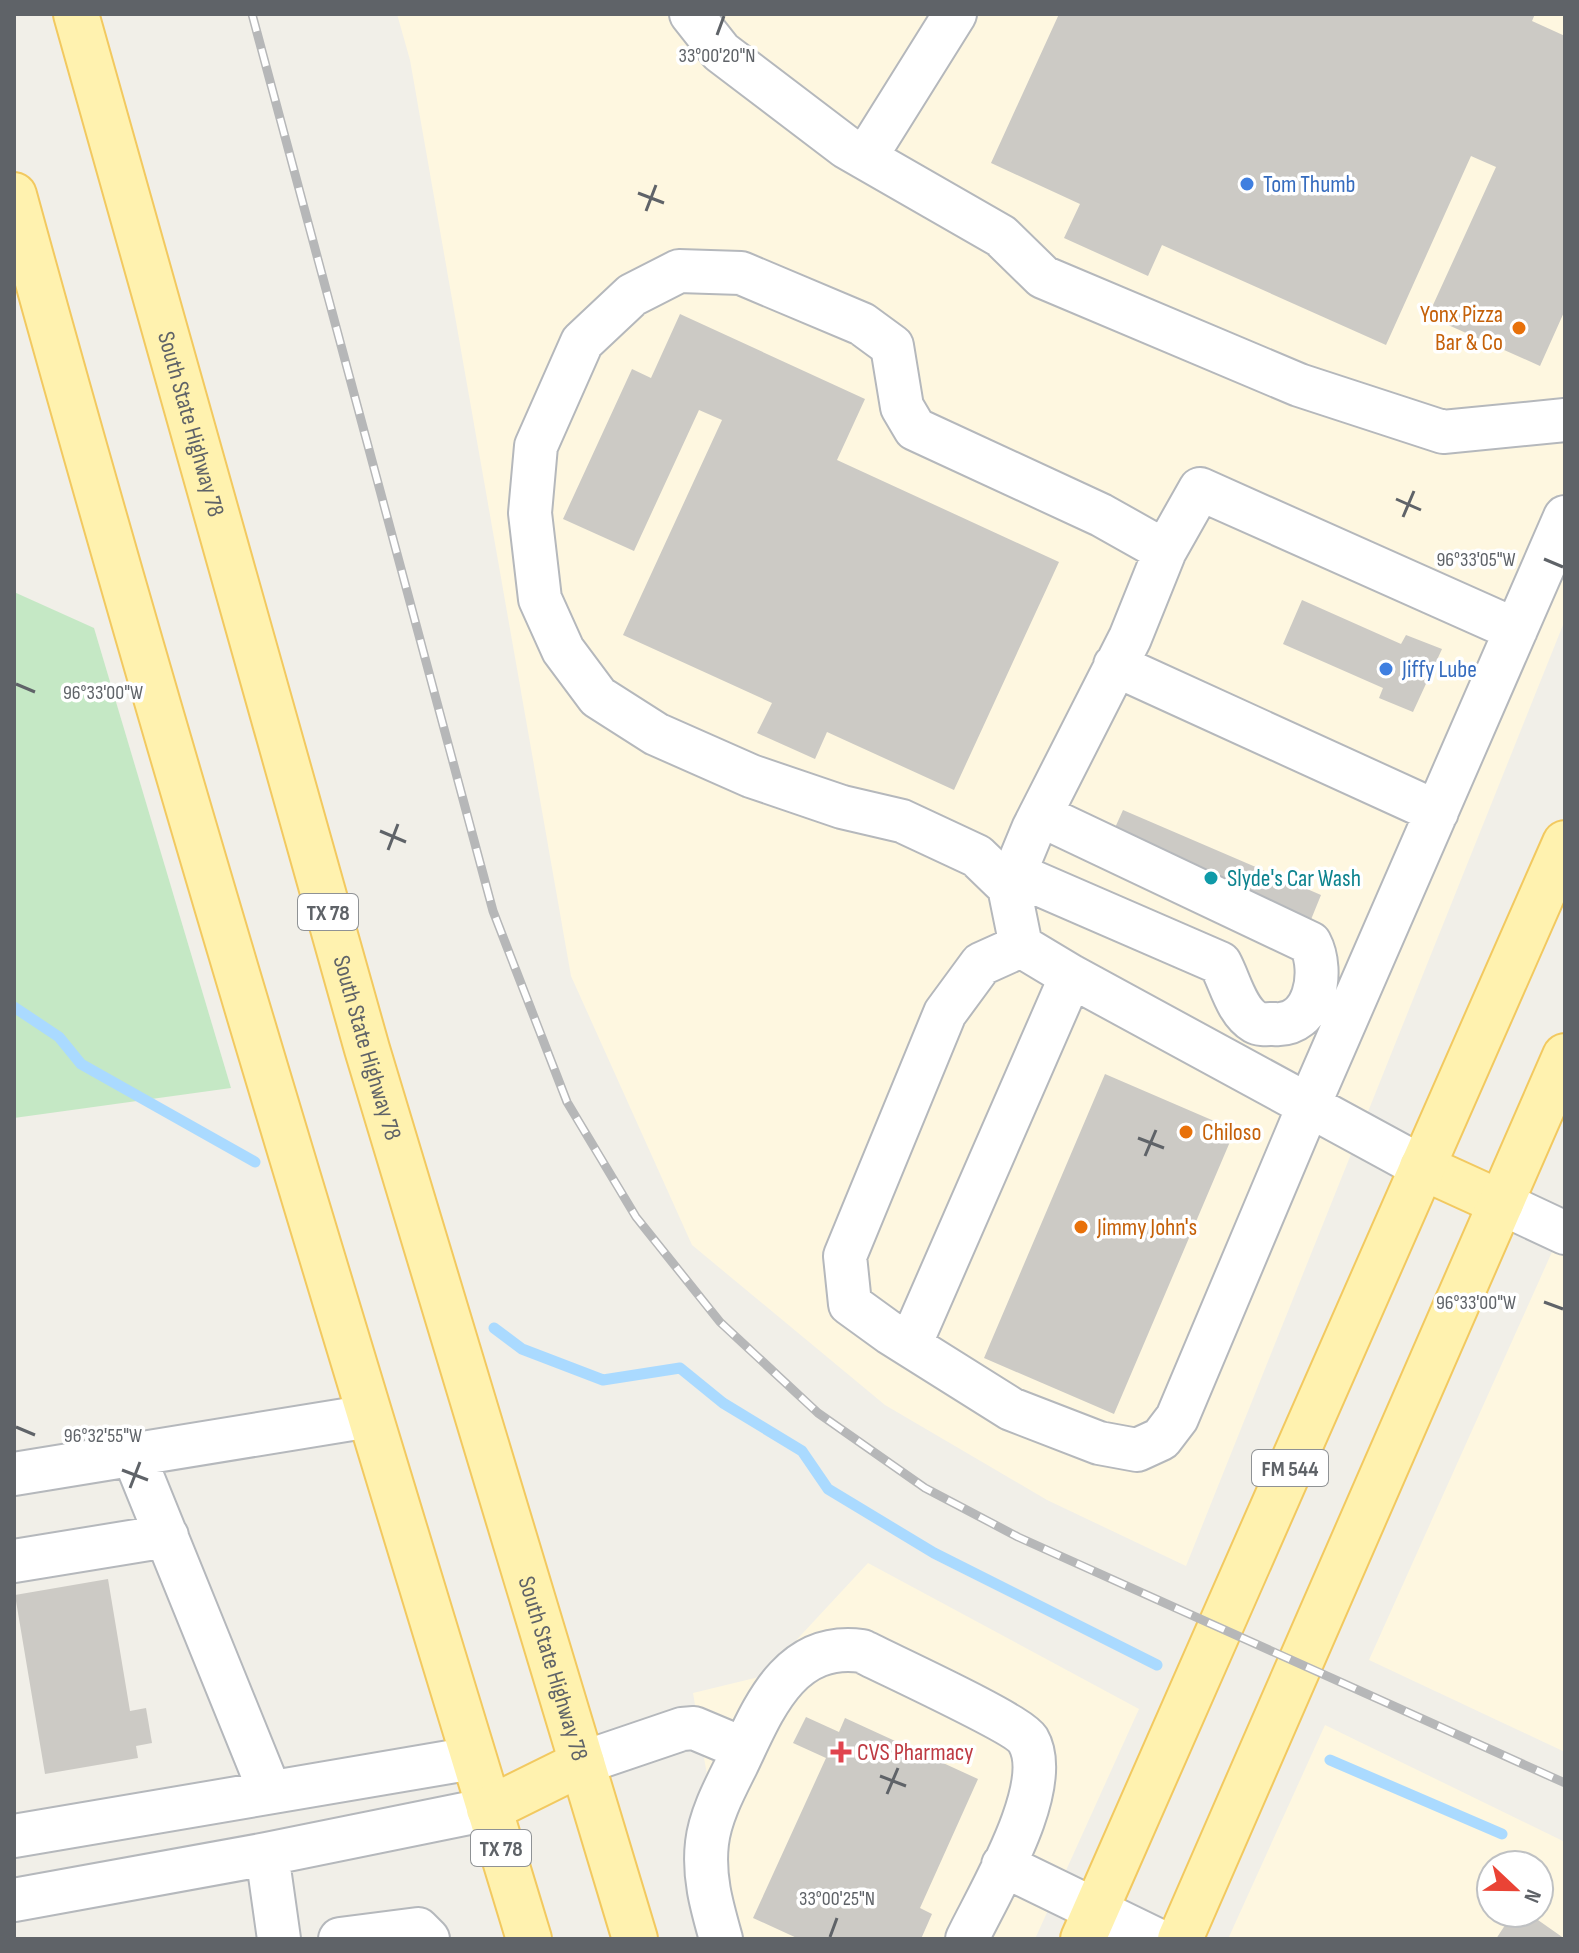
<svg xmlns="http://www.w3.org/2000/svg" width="1579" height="1953" font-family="'Sofia Sans Condensed',sans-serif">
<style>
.commercial{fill:#fef7e0;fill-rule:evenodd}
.green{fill:#c5e8c5}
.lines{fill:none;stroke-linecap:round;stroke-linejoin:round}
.stream{stroke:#aadaff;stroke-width:11}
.building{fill:#cccac5}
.minor-casing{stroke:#b5b8bc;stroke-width:46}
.major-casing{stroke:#f2c960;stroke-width:48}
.minor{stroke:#fff;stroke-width:42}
.major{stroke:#fff2af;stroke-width:44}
.rail-casing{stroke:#b6b7b8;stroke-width:9}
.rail{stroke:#fff;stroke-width:6;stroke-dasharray:18;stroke-linecap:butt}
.ticks{fill:none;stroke:#5f6368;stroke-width:3}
.shop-dot{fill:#3f7fe0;stroke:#fff;stroke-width:3}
.food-dot{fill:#e8710a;stroke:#fff;stroke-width:3}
.culture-dot{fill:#0f9aa8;stroke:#fff;stroke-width:3}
.health-dot{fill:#e0444e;stroke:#fff;stroke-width:3}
.labels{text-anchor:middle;stroke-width:7;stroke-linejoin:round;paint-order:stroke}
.shield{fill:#fff;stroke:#8f9295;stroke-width:2}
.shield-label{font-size:22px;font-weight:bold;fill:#5f6368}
.shop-label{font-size:24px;fill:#366cbe;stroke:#fff;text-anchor:start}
.food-label{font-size:24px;fill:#c56008;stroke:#fff;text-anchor:start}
.street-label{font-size:24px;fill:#5f6368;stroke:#fff}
.culture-label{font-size:24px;fill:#0d838f;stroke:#fff;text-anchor:start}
.health-label{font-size:24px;fill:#be3a42;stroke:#fff;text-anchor:start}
.ticks-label{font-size:20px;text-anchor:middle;fill:#5f6368;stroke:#fff;stroke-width:7;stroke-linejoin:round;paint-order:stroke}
</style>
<rect width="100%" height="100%" fill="#f1efe8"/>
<path class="commercial" d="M397 14H1565V620L1186 1566 1047 1500 885 1405 692 1245 571 976 410 60Z
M1565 1223V1752L1369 1660Z
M868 1563 1139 1709 1035 1939H735L693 1693 763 1676Z
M1325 1725 1565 1842V1939H1228ZM1491 1865H1539V1913H1491Z"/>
<path class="green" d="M14 592 94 628 231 1088 14 1118Z"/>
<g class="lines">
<path class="stream" d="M14 1007 59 1037 81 1064 255 1162
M494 1328 522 1349 603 1380 680 1368 723 1403 802 1451 828 1489 934 1553 1157 1665
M1330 1760 1502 1834"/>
</g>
<path class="building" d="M1059 14H1535L1532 21 1565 36V310L1540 366 1428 316 1496 167 1471 156 1386 345 1162 245 1148 276 1064 238 1080 204 991 163Z
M680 314 865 399 837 460 1059 562 954 790 827 732 815 759 757 733 772 703 623 635 722 420 699 410 634 551 563 519 632 369 651 378Z
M1302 600 1401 644 1406 635 1442 649 1413 712 1379 698 1383 688 1283 644Z
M1123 810 1321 895 1310 922 1100 861Z
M1105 1074 1235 1130 1114 1414 984 1358Z
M108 1579 130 1711 146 1708 152 1743 136 1746 138 1758 45 1774 15 1595Z
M806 1717 839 1732 845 1718 978 1779 920 1908 932 1914 921 1939H799L753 1918 826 1758 793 1743Z
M1513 1913H1528L1565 1939H1496Z"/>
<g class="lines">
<defs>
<path id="minor" d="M691 14 721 52 846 147 1001 236 1043 277 1299 385 1443 432 1565 420
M865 158 955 14
M1165 551 1200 489 1516 630
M1115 665 1437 812
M1015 874 1220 963C1230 981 1236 1011 1255 1022 1260 1025 1268 1024 1274 1024 1315 1028 1325 971 1310 943L1040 815
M1009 887 1033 829 1130 638 1165 551 1101 515 915 429 902 407 892 346 862 324 741 273 679 271 632 295 582 342 536 446 530 513 540 599 563 650 598 697 656 734 751 776 842 807 902 821 977 856 1009 887 1021 946 1071 976 1422 1167
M1021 946 981 964 945 1013 845 1256 850 1304 890 1333 1011 1409 1099 1443 1137 1450 1161 1439 1177 1418 1308 1107 1565 517
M1501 1203 1565 1233
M910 1345 1071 976
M133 1454 270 1792
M14 1474 370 1416
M14 1561 167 1536
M582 1763 682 1729 694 1728 744 1749
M14 1836 473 1758
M267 1854 279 1939
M1003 1865 1155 1939
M14 1900 267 1854 489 1809
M340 1939 418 1929 428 1939
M721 1939C712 1907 703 1877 707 1843 710 1816 725 1788 737 1764 763 1710 788 1641 862 1651 889 1665 1017 1723 1028 1740 1055 1786 988 1895 967 1939"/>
<g id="major">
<path id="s1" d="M76 14 367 1049 635 1939"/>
<path d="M14 195C174 780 353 1359 529 1939"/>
<path d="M1422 1167 1501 1203"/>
<path d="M489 1809 582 1763"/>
<path d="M1083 1939 1565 843"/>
<path d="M1180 1939 1565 1056"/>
</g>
</defs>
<use href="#minor" class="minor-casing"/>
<use href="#major" class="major-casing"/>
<use href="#minor" class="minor"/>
<use href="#major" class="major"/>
<defs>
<path id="rail" d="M252 14 493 911 567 1102 636 1217 720 1322 818 1413 925 1488 1018 1537 1565 1783"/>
</defs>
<use href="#rail" class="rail-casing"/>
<use href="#rail" class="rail"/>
</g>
<path class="ticks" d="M717 35 724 16M638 193 664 203M646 211 656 185M1396 499 1421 510M1403 517 1414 491M1544 559 1563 567M16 684 35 692M380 831 406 842M388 850 398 824M1138 1138 1164 1148M1145 1156 1156 1130M1544 1302 1563 1309M16 1427 35 1435M122 1470 148 1480M130 1488 140 1462M880 1776 906 1786M887 1794 898 1768M830 1937 837 1918"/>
<g class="shop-dot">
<circle cx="1247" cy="184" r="8"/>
<circle cx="1386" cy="669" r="8"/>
</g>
<g class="food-dot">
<circle cx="1519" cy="328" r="8"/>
<circle cx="1186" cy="1132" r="8"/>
<circle cx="1081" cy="1227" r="8"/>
</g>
<circle class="culture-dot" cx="1211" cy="878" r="8"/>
<path class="health-dot" d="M837 1740h8v8h8v8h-8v8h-8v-8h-8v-8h8z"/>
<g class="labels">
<g class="shield">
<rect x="298" y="894" width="60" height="36" rx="6"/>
<rect x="1252" y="1450" width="76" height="36" rx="6"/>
<rect x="471" y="1830" width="60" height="36" rx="6"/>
</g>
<g class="shield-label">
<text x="328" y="920">TX 78</text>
<text x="1290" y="1476">FM 544</text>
<text x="501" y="1856">TX 78</text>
</g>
<g class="shop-label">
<text x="1263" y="192">Tom Thumb</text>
<text x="1402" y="677">Jiffy Lube</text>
</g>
<g class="food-label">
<text x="1503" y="322" text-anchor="end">Yonx Pizza<tspan x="1503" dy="28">Bar &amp; Co</tspan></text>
<text x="1202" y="1140">Chiloso</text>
<text x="1097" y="1235">Jimmy John's</text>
</g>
<g class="street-label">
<text dy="8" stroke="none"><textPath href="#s1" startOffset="426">South State Highway 78</textPath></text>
<text dy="8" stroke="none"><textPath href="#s1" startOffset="1074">South State Highway 78</textPath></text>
<text dy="8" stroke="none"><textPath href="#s1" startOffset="1722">South State Highway 78</textPath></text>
</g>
<g class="culture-label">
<text x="1227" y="886">Slyde's Car Wash</text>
</g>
<g class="health-label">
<text x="857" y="1760">CVS Pharmacy</text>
</g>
</g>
<g class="ticks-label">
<text x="717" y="62">33°00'20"N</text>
<text x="1476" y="566">96°33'05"W</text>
<text x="103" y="699">96°33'00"W</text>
<text x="1476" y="1309">96°33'00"W</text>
<text x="103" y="1442">96°32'55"W</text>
<text x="837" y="1905">33°00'25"N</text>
</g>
<rect width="1579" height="1953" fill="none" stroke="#5f6368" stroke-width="32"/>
<g transform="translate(1515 1889) rotate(112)"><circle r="38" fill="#ffffff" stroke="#bfc1c3" stroke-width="2"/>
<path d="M0-6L14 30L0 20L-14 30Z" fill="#ea4335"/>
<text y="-12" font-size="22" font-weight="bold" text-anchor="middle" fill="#5f6368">N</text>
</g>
</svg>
